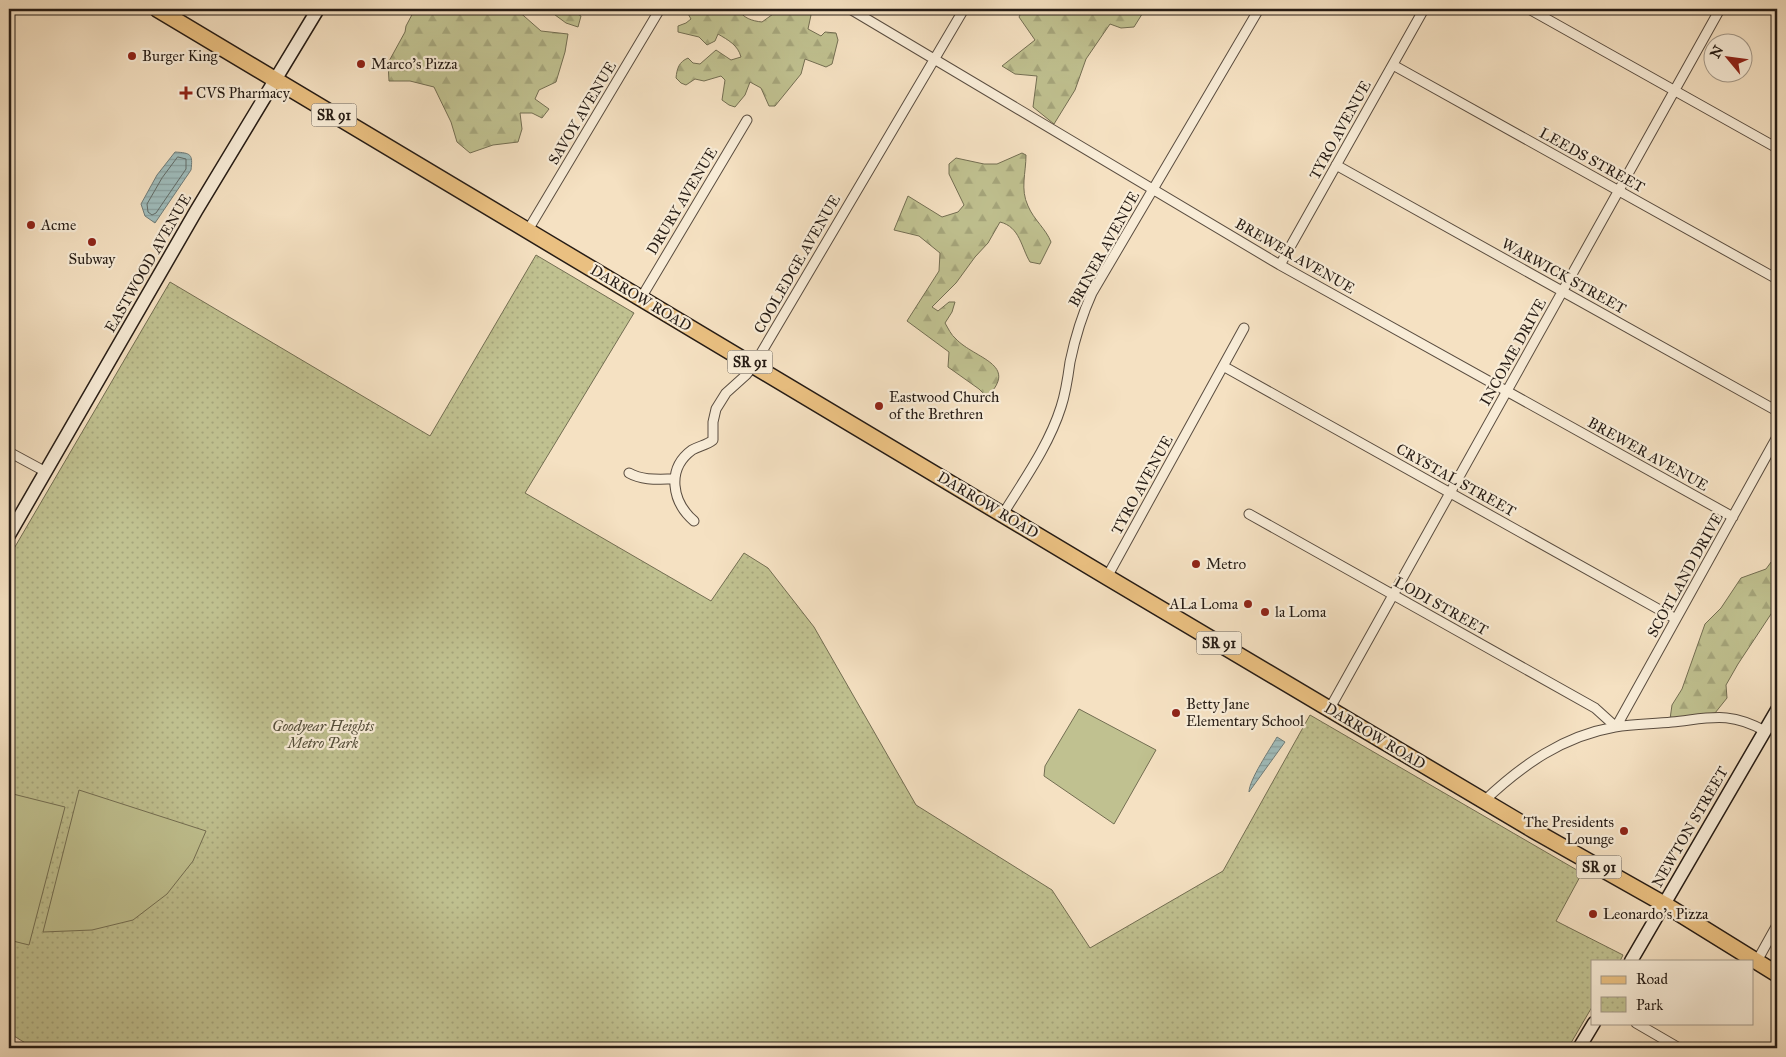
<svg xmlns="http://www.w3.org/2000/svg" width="1786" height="1057" font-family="'IM FELL Great Primer',serif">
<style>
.forest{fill:url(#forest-firs);stroke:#736e52}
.park{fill:url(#park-dots);stroke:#736e52}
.garden{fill:#c0c190;stroke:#736e52}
.water{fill:url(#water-rules);stroke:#6f7c79}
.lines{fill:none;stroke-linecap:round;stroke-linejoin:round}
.shore{stroke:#626c68;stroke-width:1}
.street-casing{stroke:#5a4d40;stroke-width:11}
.secondary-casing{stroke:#261c15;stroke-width:15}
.primary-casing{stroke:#261c15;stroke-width:18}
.street{stroke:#f8ecd7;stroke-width:9}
.secondary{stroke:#f8ecd7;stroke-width:12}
.primary{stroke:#eac081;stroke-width:15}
.poi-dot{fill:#8f2418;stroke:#f8ecd7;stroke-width:2}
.labels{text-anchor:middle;stroke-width:4.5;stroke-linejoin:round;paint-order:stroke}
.shield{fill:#f8ecd7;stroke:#655a4f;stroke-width:1}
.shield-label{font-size:14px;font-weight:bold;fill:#261c15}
.poi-label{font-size:15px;fill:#261c15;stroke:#f8ecd7;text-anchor:start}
.street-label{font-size:15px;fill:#261c15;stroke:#f8ecd7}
.park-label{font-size:15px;font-style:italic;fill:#544e3a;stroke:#f8ecd7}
</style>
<defs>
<pattern id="forest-firs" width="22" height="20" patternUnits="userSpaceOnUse" patternTransform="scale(1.25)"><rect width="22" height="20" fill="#c0c190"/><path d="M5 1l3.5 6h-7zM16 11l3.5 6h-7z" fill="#a5a57b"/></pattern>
<pattern id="park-dots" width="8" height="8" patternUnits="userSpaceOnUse" patternTransform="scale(1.25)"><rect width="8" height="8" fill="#c0c190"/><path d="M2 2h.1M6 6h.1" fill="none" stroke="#a5a57b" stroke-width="1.8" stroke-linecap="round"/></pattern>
<pattern id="water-rules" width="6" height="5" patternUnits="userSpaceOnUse" patternTransform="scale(1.25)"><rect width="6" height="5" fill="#9fbcbb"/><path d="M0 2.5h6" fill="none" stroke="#89a1a0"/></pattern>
</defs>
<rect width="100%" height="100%" fill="#f5e1c2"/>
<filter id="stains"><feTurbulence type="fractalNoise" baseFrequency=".004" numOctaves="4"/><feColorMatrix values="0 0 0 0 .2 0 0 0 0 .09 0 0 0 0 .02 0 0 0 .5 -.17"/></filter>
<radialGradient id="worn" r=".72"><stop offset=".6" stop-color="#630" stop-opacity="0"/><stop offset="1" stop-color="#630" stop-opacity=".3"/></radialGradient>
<path class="forest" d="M415 9H516L541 31 568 34 565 52 556 82 539 90 535 99 549 109 542 118 532 113H520L522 129 518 142 493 145 470 153 457 142 451 122 434 87 410 81H389L388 63 405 32 406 26Z
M547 9H569L581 16 578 27 566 23Z
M682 9H698L706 12 709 9H738C743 18 752 21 762 22L780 9H815L811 15 808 29 821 36 825 32 836 33 838 40 832 64 826 67 805 59 801 74 775 106H769L761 88 750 82 745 95 735 107 729 105 722 100 725 80 721 76 704 81 695 79 686 85 681 83 676 78C677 68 679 62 688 58L693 63 700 64 716 50 731 60 741 57C738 45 728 40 718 34L715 41 707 45 699 37 678 32V26L686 23 691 19 687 12Z
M1023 9H1151L1144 11 1134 27 1121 28 1110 24 1086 59 1075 90 1054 124 1033 107 1037 76 1015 74 1002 66 1035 40 1019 17Z
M1022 153 1026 155C1026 173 1020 189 1028 206 1034 220 1046 229 1051 242L1040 264 1030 262C1021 247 1020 227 1000 222L988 243 975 257 956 283 932 307 938 311 949 302H955L952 312 945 323C948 328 951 335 956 339 975 359 1020 364 987 397L979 389 948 367 949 352 907 321 939 271 940 253 919 236 894 230 908 196 942 217 958 212 964 205 949 174V164L956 158 984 164H997Z
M1777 554V605L1738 664 1726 685 1727 698 1715 713 1670 719 1672 705 1682 689 1705 624 1721 608 1741 578 1766 569Z"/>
<path class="park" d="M536 255 634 313 525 493 711 601 744 553 768 568 814 627 916 805 1052 890 1090 948 1223 871 1310 715 1582 873 1556 921 1623 955 1620 961H1592V1007L1568 1048H24L27 1044 9 1033V557L170 282 430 436Z"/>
<path class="garden" d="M1079 709 1156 750 1114 824 1044 776 1045 766Z
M79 790 206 831 193 861 167 894 133 920 92 930 43 932Z
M9 793 65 807 29 945 9 940Z"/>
<path class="water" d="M175 152C191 153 193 154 191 170L155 223 145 216 141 204 157 175Z
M1277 737 1285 742 1249 792C1249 780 1270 749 1277 737Z"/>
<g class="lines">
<path class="shore" d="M178 157 186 159V169L156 213 152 215 148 212 147 204 162 178Z"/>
<defs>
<path id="street" d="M850 9 1280 265 1733 517
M1529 9 1777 148
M1775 9 1777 10
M1393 65 1777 279
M1336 165 1777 411
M528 230 660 9
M1280 265 1424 9
M641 298 747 120
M1223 366 1676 619
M9 452 46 472
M629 473C643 481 660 479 675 479
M1003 514C1024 480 1049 445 1061 407 1066 392 1068 377 1070 362 1075 338 1082 315 1092 293L1259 9
M1249 514 1595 708 1616 727 1777 437
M694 521C672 502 666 469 692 450 699 446 707 445 713 440V422L716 409 726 393 746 375 754 365 964 9
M1107 577 1244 328
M1330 708 1720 9
M1484 801C1522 765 1563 736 1615 727 1634 724 1654 724 1672 722 1711 718 1729 711 1765 731
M1757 961 1777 925
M1636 1023 1679 1048"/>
<path id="secondary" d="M9 535 196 211 318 9
M1631 961 1777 710
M1579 1048 1594 1023"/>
<path id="primary" d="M157 9 1107 577 1533 830 1664 904 1777 974"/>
</defs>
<use href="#street" class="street-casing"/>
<use href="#secondary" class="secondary-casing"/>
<use href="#primary" class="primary-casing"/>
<use href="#street" class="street"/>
<use href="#secondary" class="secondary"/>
<use href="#primary" class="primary"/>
</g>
<g class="poi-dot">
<circle cx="132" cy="56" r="5"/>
<circle cx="361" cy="64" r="5"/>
<path d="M183.5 85.5h5v5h5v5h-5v5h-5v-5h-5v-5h5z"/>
<circle cx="31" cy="225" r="5"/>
<circle cx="92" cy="242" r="5"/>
<circle cx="879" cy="406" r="5"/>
<circle cx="1196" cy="564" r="5"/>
<circle cx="1248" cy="604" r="5"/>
<circle cx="1265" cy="612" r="5"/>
<circle cx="1176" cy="713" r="5"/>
<circle cx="1624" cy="831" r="5"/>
<circle cx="1593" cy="914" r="5"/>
</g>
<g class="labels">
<g class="shield">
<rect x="311.5" y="103.5" width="45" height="23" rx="4"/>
<rect x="727.5" y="350.5" width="45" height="23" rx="4"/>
<rect x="1196.5" y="631.5" width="45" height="23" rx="4"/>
<rect x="1576.5" y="855.5" width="45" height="23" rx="4"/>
</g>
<g class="shield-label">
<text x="334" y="120">SR 91</text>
<text x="750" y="367">SR 91</text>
<text x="1219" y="648">SR 91</text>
<text x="1599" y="872">SR 91</text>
</g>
<g class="poi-label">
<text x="142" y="61">Burger King</text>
<text x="371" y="69">Marco's Pizza</text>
<text x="196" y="98">CVS Pharmacy</text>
<text x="41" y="230">Acme</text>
<text x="92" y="264" text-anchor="middle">Subway</text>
<text x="889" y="402">Eastwood Church<tspan x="889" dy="17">of the Brethren</tspan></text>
<text x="1206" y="569">Metro</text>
<text x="1238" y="609" text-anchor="end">ALa Loma</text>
<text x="1275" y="617">la Loma</text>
<text x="1186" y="709">Betty Jane<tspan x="1186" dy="17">Elementary School</tspan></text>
<text x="1614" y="827" text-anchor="end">The Presidents<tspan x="1614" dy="17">Lounge</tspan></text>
<text x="1603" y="919">Leonardo's Pizza</text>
</g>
<g class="street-label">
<text transform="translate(582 113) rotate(-59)" y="5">SAVOY AVENUE</text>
<text transform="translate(1340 130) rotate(-61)" y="5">TYRO AVENUE</text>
<text transform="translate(1592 160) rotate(29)" y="5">LEEDS STREET</text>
<text transform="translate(682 201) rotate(-59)" y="5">DRURY AVENUE</text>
<text transform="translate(1104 249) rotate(-61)" y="5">BRINER AVENUE</text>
<text transform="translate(1295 256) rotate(30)" y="5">BREWER AVENUE</text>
<text transform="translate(148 263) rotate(-60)" y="5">EASTWOOD AVENUE</text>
<text transform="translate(797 264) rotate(-60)" y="5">COOLEDGE AVENUE</text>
<text transform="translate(1564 276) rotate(29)" y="5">WARWICK STREET</text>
<text transform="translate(641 298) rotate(31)" y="5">DARROW ROAD</text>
<text transform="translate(1513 352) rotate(-61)" y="5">INCOME DRIVE</text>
<text transform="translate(1648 454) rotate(29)" y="5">BREWER AVENUE</text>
<text transform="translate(1456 480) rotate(29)" y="5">CRYSTAL STREET</text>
<text transform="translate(1142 485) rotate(-61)" y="5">TYRO AVENUE</text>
<text transform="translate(988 505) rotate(31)" y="5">DARROW ROAD</text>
<text transform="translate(1685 575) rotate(-61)" y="5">SCOTLAND DRIVE</text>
<text transform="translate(1441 606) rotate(29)" y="5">LODI STREET</text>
<text transform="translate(1375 736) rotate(31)" y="5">DARROW ROAD</text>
<text transform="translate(1690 827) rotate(-60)" y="5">NEWTON STREET</text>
</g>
<g class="park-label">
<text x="323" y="731">Goodyear Heights<tspan x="323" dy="17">Metro Park</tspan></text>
</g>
</g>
<rect width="1786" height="1057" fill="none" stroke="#f5e1c2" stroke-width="30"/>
<rect x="10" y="10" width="1766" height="1037" fill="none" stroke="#261c15" stroke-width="2.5"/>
<rect x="15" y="15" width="1756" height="1027" fill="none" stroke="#261c15"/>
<rect x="1591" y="960" width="162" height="65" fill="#f8ecd7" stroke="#a49989"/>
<rect x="1601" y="976" width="25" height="8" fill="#eac081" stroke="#a49989"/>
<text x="1636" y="984" font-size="15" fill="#261c15">Road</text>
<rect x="1601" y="997" width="25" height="15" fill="url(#park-dots)" stroke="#a49989"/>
<text x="1636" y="1010" font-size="15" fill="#261c15">Park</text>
<g transform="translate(1728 58) rotate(299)"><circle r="24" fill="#f8ecd7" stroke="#a49989"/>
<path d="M0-4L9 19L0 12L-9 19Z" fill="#8f2418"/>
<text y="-8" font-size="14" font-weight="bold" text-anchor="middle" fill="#261c15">N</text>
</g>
<rect width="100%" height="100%" filter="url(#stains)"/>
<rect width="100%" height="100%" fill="url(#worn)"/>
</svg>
